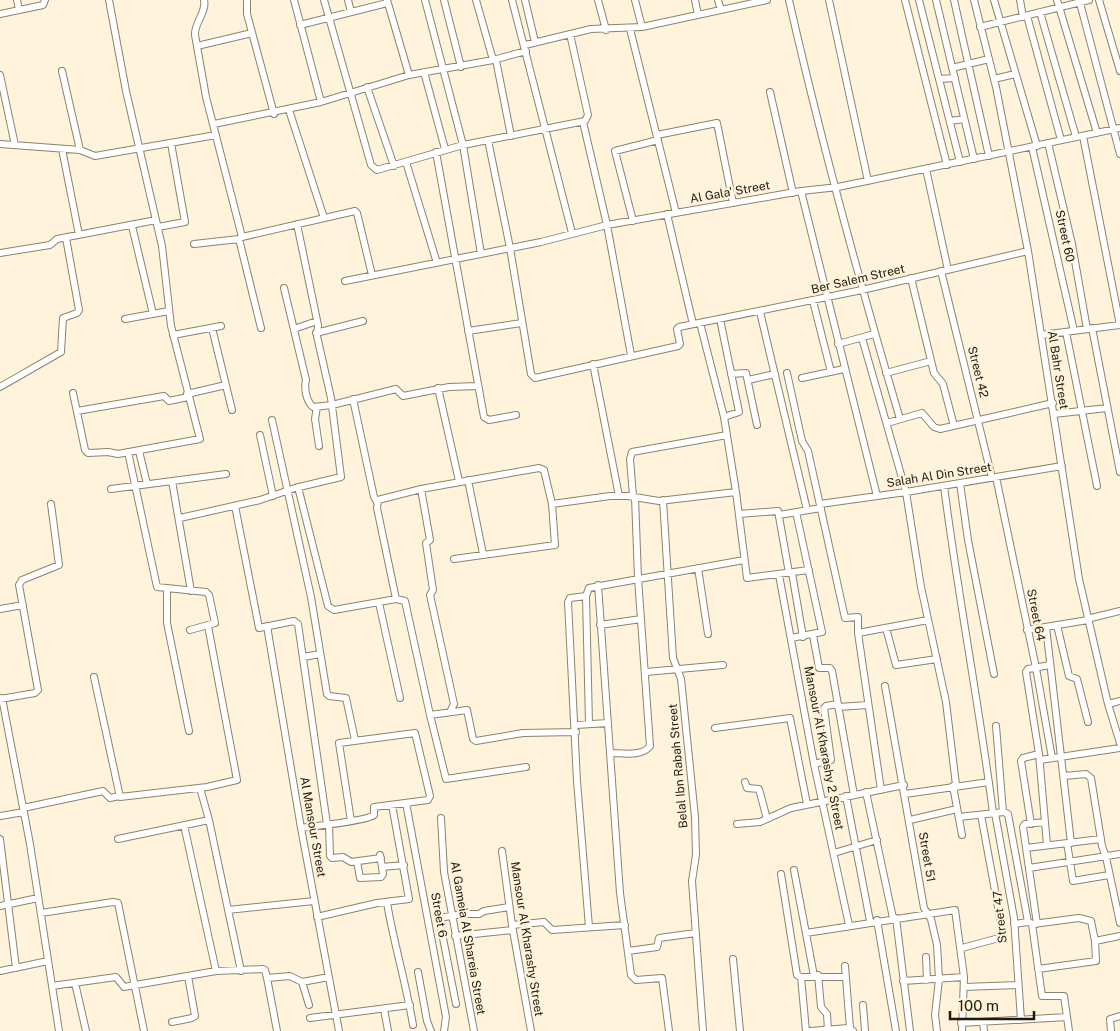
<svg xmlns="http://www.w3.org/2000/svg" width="1120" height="1031" font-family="'Public Sans',sans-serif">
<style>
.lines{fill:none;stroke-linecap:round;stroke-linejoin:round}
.minor-casing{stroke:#8c836d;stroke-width:8}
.minor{stroke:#fff;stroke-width:6}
.labels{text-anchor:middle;stroke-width:4.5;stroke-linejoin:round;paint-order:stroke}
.street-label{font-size:12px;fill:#1d1a11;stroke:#fff4db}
</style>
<rect width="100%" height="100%" fill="#fff4db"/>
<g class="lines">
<defs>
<path id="minor" d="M17 0 19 10
M204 0C207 12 194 23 195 35L206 97 242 237 355 211 357 213 372 275
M247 0V14L274 114
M294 0 321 102
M324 0 371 165 377 170 463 145 585 121 588 115 570 34
M348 0 351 12
M387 0 409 75
M425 0 463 145 481 254
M444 0 461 67
M476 0 493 60
M512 0 572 233
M525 0 535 42
M598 0 606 30
M635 0 642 27
M695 0 698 15
M718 0 721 10
M789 0C821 141 859 280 900 419
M829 0 868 181
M905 0 947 165
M919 0 960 162
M936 0 974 159
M954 0 989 156
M974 0 996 87 1028 251 1079 579 1108 704 1120 743
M994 0 1037 146
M1020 0 1023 17
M1057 0 1097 133
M1099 0 1120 71
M1080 3 1120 154
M1040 12 1076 137
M0 14 43 5 45 0
M1027 16 1061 140
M300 25 387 3
M980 27 1089 0
M630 29 676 213
M525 45 591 29 642 27 767 0
M197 46 252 33
M496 60 511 136
M952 68 989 59
M62 71 80 150
M424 72 445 149
M0 75 15 145
M939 79 955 78
M994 79 1015 74
M367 87 394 166
M770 92 793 193
M289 110 324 218
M950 121 964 119
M583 122 607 225 631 355
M214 124 321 102 409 75 493 60 526 51
M657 135 717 123 733 203
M1083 136 1120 325
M488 140 510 248 531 374 535 378 678 346 680 344 677 329 679 327 862 290 1028 251
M1048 143 1072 244 1087 329
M0 144 80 150 95 156 216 135
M1032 147 1074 331
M62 149 79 235
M436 152 484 417 489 420 516 415
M406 162 437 263
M926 169 948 270
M801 191 877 496
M667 214 693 324
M633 221 615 151 658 140
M132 226 153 314
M158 227 185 222 171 143
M242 237 239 239 261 328
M194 244 239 239
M0 253 50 245 57 239 156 220
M941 271 992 478
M911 278 934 373 943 384 954 426
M345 281 541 242 607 225 801 191 838 187 1120 128
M284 288 306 380C304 388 306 401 313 407L332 405 396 389 403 396 449 387 478 386
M813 301 831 372
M760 312 807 510
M125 319 169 311
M720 319 739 412 724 417
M700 323 724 417 736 492
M212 328 232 410
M1092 328 1120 472
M294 329 317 321
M468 331 522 323
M1066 332 1097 486
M316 333 363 321
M173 335 221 326
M1041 335 1120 325
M862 338 906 492 921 587 946 702 956 785
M838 344 874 334
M593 364 619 496
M787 373 802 441 808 451 845 618 858 617V633L881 790
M886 373 931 361
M731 374 746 373 757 425
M802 378 844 369
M748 380 775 374
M0 387 61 352 63 318 77 313 79 310 66 238
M438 388 459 481
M73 393 85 450 88 453 108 452 118 454 200 439 171 326 162 246 126 91 109 0
M187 394 226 385
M353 399 374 497 377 502
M317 407 315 419 319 446
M77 411 164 396 169 401 188 397
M1054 414 1107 408
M272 420 311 597 327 694 329 696 346 698 355 740
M887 423 922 413 934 427 940 429 1053 403
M260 435 273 496
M139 451 147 484
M128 452 157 587 206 592 209 595 215 623 190 630
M996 477 1036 668 1052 758
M468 480 483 554
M172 481 191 591
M960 483 968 540 994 674
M944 486C958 596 979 704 993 813
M298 487 328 606 334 610 396 599 377 508 378 500 421 489 539 468 544 470 552 504 555 545 454 559
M111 489 226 474
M421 489 430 540 426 543 433 590 430 595 454 704 450 712
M633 496 630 459 632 452 727 435
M663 500 673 658 681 679 695 817 696 855 692 881 703 1031
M552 504 610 496H628L659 501 736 492 747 578 809 570
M820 504 906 492 1062 466
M235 506 259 628 294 621 298 624 327 824
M739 514 778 511 789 573
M779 515 821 508
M180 518 260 500 295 488 341 477 331 398 317 336 318 325 297 224
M698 568 708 634
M792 573 803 637
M779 575 814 764 849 925
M598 585 620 893 631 975 636 980 662 978 669 1031
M167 590V623L189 731
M586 596 570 598 568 602 577 781 589 927
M396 599 405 601 430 715 467 710 473 739 476 741 523 733 576 732
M379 603 400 698
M0 609 23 605
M1087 619 1120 611
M600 625 641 619
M1057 625 1069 676 1077 679 1088 722
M267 626 301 828 339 1031
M1046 627 1071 843
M886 628 896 665 937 659
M1027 630 1088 620
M858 633 928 620
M813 635 819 668H830L832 671 854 795
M791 638 822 632 796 512
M303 657 320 654
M646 672 723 665
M94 677 120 797 207 787 237 780 208 626
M885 686 924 908 931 919 937 945 939 979 935 1015 937 1031
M2 698 30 844 59 1031
M0 699 35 693 38 690 19 585 22 580 59 565 51 504
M1108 704 1120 701
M838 707 868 705
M430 715 446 779 526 767
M589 724 586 596 589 588 744 560
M576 725 608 723
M996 726 1003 812
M715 728 790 718 807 804
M610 753C622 753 642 757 650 746L638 578 635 497
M1040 760 1120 748
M814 764 831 760 824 708 826 706 838 704
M1064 776 1086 774 1091 778 1102 846 1106 857 1120 923
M745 782 747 788 759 789 767 819
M953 786 962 835
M200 788 209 820
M866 792 893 918
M905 794 989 782
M846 796 870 921
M406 803 446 1017 444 1031
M23 808 103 791 110 798 119 796
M995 813 1014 918 1021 1020
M0 816 24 812
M959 817 1004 812 1008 814 1028 922
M441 818 444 872 474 1031
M910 820 957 809
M329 824 330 856 332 858 343 857 351 862 381 858
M737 824 760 822 791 808 904 785
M1031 824 1021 761 1023 758 1039 754
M184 825 216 971
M301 828C314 826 367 821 374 815V807L428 800 430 796 415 733 339 743 351 821
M0 839 16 968
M118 839 209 820 241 971
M1067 843 1073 881 1109 875
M1047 845 1039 754 1026 672 1028 669 1050 665
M1026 848 1101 839
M502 851 512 925 531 1031
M834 853 877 840
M357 861 360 878 381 877 383 874 380 855
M382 867 404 865
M1029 868 1120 854
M794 870 814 976
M781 874 797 975 801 977 806 1031
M387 903C394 944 406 983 413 1025
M0 906 38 898
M228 910 314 901
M41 913 113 902 118 903 144 1031
M317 917 377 903 409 899 392 805
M896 918 910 1031
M877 920 896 1031
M1014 924 1028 922 1033 924 1079 918 1091 921 1095 941 1120 936
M1032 924 1042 996H1064L1069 1031
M1037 924 1023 827 1025 824 1045 822
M512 925 544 922 552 930 625 925
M806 933 955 910 964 977 962 1031
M455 936 513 930
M962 948 999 938 1003 934 981 815
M628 951 657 947 659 938 696 933
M926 957 927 980
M733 959 740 1031
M845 966 850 1028
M1038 969 1096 961 1095 941
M0 971 48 961
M418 972 427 1021 431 1031
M818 975 821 1007 827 1014 828 1031
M801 977H846
M267 978 277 1031
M903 981 964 977
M302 982 309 1005
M75 983 86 1031
M52 986 116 977 124 987 216 971 263 969 265 970 267 978 290 976 302 982 329 977
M964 987 1018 985
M456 1004 439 918 463 914H479L484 911 509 907
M863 1005 865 1031
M384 1009 388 1031
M310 1018 410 1005
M172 1022 192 1018 195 1016 188 976
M983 1022 984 1031
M961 1023 1067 1017
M810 1031 849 1028 853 1031
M1111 1031 1110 1019 1120 1016"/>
</defs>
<use href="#minor" class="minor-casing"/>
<use href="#minor" class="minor"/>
</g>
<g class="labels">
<g class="street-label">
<text transform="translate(730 192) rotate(-10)" y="4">Al Gala' Street</text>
<text transform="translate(1065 236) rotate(78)" y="4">Street 60</text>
<text transform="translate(858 279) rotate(-13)" y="4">Ber Salem Street</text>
<text transform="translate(1058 370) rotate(81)" y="4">Al Bahr Street</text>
<text transform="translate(978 372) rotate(76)" y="4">Street 42</text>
<text transform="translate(939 475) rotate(-9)" y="4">Salah Al Din Street</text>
<text transform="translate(1036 615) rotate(79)" y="4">Street 64</text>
<text transform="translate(824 748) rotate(79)" y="4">Mansour Al Kharashy 2 Street</text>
<text transform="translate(678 766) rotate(-95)" y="4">Belal Ibn Rabah Street</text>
<text transform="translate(313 827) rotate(80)" y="4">Al Mansour Street</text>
<text transform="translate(927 857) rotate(80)" y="4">Street 51</text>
<text transform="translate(439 915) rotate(80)" y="4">Street 6</text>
<text transform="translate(1000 917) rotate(-96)" y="4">Street 47</text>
<text transform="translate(468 938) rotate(80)" y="4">Al Gameia Al Shareia Street</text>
<text transform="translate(527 939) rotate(81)" y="4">Mansour Al Kharashy Street</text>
</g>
</g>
<path d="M950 1011v8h84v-8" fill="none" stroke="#1d1a11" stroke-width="2.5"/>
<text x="958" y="1011" font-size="15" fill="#1d1a11" stroke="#fff4db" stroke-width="4" paint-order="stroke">100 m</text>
</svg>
